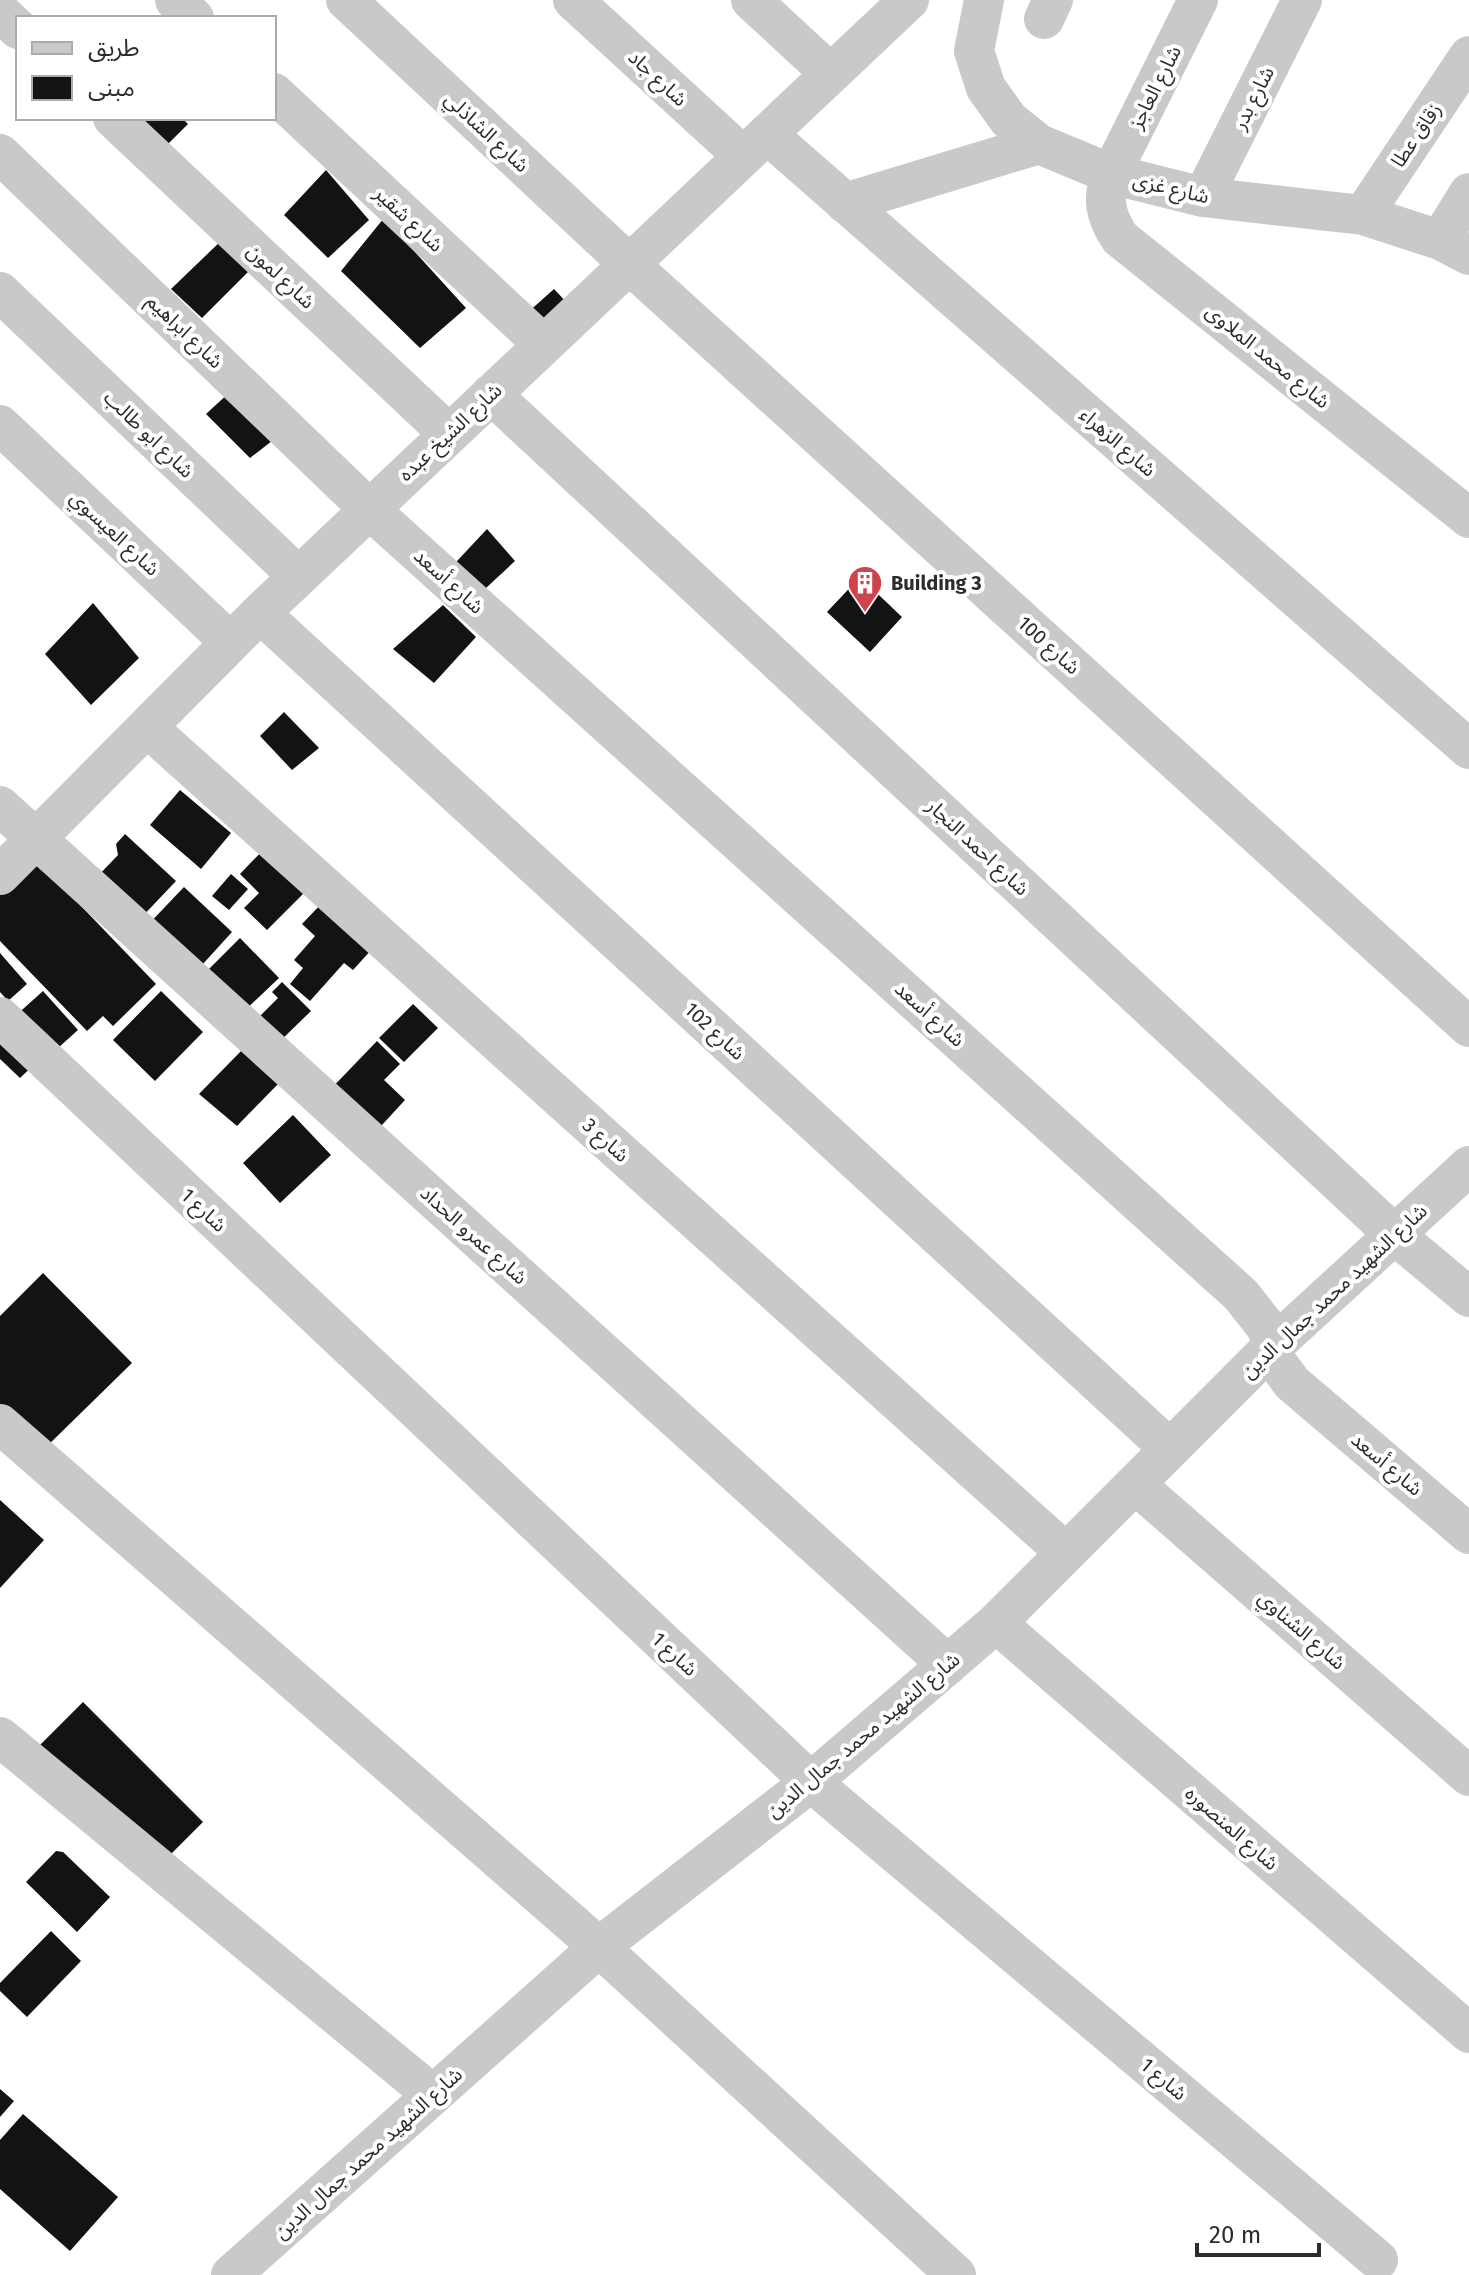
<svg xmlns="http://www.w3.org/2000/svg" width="1469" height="2275" font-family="'Fira Sans','Noto Sans Arabic',sans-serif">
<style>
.building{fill:#131313}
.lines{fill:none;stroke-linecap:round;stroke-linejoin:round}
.minor{stroke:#c9c9c9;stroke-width:40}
.labels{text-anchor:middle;stroke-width:8;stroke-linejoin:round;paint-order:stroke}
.street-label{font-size:20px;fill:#2c2c2c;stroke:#fff}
.poi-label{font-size:20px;font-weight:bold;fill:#2c2c2c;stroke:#fff;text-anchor:start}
</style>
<rect width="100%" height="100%" fill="#fff"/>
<path class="building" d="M113 118H182L188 124 160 152Z
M326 170 369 220 328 258 284 215Z
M384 218 466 308 420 348 341 271Z
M224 238 251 269 202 318 171 289Z
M554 289 571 307 543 334 526 314Z
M232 390 277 437 250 458 206 414Z
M487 529 515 561 472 601 443 576Z
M860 577 902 617 870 652 827 612Z
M93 603 139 658 91 705 45 654Z
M443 605 476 637 434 683 393 649Z
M284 712 319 748 292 770 260 736Z
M180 790 231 833 201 869 150 825Z
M125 834 176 881 138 921 94 880 118 855 116 844Z
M265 848 307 890 267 930 244 908 259 893 240 874Z
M36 859 156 984 113 1026 103 1016 87 1031 0 941V894Z
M231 874 248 889 229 910 212 896Z
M184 887 232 932 192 976 143 930Z
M323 902 373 948 353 970 344 963 310 1001 290 984 303 968 294 960 315 936 302 924Z
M240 938 279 978 239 1016 201 977Z
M0 953 27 984 8 1001 0 992Z
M282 982 311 1011 275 1046 253 1023 278 998 272 992Z
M43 991 78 1030 48 1057 13 1018Z
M161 991 203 1032 155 1081 113 1040Z
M413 1004 438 1028 404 1062 379 1038Z
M0 1038 38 1061 20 1078 0 1059Z
M377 1041 400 1064 384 1080 405 1100 370 1138 325 1095Z
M244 1048 279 1083 237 1126 199 1094Z
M293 1115 331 1155 280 1203 243 1163Z
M43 1273 132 1363 40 1453 0 1412V1316Z
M0 1500 44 1540 0 1588Z
M83 1702 203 1822 160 1865 39 1746Z
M56 1851 63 1852 110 1897 77 1932 26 1882Z
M51 1931 81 1961 27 2017 0 1991V1983Z
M0 2089 14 2101 0 2117Z
M23 2114 118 2197 70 2251 0 2189V2140Z"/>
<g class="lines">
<path class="minor" d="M175 0 194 18
M346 0 629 264 1469 1027
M573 0 743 156
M751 0 831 74
M984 0 974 51 986 88 1009 120 1039 144 1111 174 1203 197 1363 215 1440 240 1469 255
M1198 0 1111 174C1102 198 1105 216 1120 238L1469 518
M0 12 18 29
M1044 19 1053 0
M274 93 543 344
M113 118 449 434
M767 134 1469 749
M0 154 369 509 1241 1295 1267 1328 1275 1360 1292 1383 1469 1534
M1203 197 1302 0
M845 203 1039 144
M1363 215 1469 56
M1440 240 1469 193
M0 292 298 576
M491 394 1395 1235 1469 1297
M0 425 230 642
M260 613 1170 1449
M147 727 1066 1553
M0 806 948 1665
M0 875 260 613 909 0
M0 1017 811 1782 1378 2260
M0 1424 599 1947 956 2275
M1135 1484 1469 1776
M996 1623 1469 2033
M0 1737 433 2095
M231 2275 599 1947 811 1782 996 1623 1273 1346 1469 1166"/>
</g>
<defs>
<symbol id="building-pin" viewBox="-11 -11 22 30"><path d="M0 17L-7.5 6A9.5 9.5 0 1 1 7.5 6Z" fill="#ce444c" stroke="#fff"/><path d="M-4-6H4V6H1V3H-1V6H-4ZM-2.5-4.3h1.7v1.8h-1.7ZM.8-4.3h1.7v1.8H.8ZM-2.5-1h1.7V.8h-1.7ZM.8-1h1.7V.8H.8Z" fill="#fff"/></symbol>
</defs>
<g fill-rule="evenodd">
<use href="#building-pin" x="845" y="563" width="40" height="54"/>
</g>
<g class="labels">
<g class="street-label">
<text transform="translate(658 78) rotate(43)" y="7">شارع جاد</text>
<text transform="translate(1155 87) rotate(-63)" y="7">شارع العاجز</text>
<text transform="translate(1253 98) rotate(-63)" y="7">شارع بدر</text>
<text transform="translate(487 132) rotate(43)" y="7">شارع الشاذلي</text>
<text transform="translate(1416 135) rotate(-56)" y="7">زقاق عطا</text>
<text transform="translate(1171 188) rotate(13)" y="7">شارع غزى</text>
<text transform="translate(409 219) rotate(43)" y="7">شارع شقير</text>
<text transform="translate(281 276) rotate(43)" y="7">شارع لمون</text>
<text transform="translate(185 331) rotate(44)" y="7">شارع ابراهيم</text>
<text transform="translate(1268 356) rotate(39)" y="7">شارع محمد الملاوى</text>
<text transform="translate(450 432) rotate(-43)" y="7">شارع الشيخ عبده</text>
<text transform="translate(149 434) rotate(44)" y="7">شارع ابو طالب</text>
<text transform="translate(1118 442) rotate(41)" y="7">شارع الزهراء</text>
<text transform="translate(115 533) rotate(43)" y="7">شارع العيسوي</text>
<text transform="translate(449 581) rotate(42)" y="7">شارع أسعد</text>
<text transform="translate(1049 645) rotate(42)" y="7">شارع 100</text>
<text transform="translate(978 847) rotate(43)" y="7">شارع احمد النجار</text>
<text transform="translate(930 1014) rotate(42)" y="7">شارع أسعد</text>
<text transform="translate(715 1031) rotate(43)" y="7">شارع 102</text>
<text transform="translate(606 1140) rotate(42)" y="7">شارع 3</text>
<text transform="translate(204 1210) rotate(43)" y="7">شارع 1</text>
<text transform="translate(474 1235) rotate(42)" y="7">شارع عمرو الحداد</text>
<text transform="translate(1334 1291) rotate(-43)" y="7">شارع الشهيد محمد جمال الدين</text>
<text transform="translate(1387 1464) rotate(40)" y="7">شارع أسعد</text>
<text transform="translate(1302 1630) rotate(41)" y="7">شارع الشناوي</text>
<text transform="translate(675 1654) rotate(43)" y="7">شارع 1</text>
<text transform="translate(863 1735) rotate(-40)" y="7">شارع الشهيد محمد جمال الدين</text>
<text transform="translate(1232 1828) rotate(41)" y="7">شارع المنصوره</text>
<text transform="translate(1164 2079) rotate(40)" y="7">شارع 1</text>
<text transform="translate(368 2153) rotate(-42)" y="7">شارع الشهيد محمد جمال الدين</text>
</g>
<g class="poi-label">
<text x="891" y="590">Building 3</text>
</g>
</g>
<rect x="16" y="16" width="260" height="104" fill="#ffffff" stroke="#ababab" stroke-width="2"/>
<rect x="32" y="42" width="40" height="12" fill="#c9c9c9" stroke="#ababab" stroke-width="2"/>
<text x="88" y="56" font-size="24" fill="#2c2c2c">طريق</text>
<rect x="32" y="76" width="40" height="24" fill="#131313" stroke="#ababab" stroke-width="2"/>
<text x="88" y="96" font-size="24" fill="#2c2c2c">مبنى</text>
<path d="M1197 2243v12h122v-12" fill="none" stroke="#2c2c2c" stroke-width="4"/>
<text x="1209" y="2243" font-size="24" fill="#2c2c2c" stroke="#ffffff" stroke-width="6" paint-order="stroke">20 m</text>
</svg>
